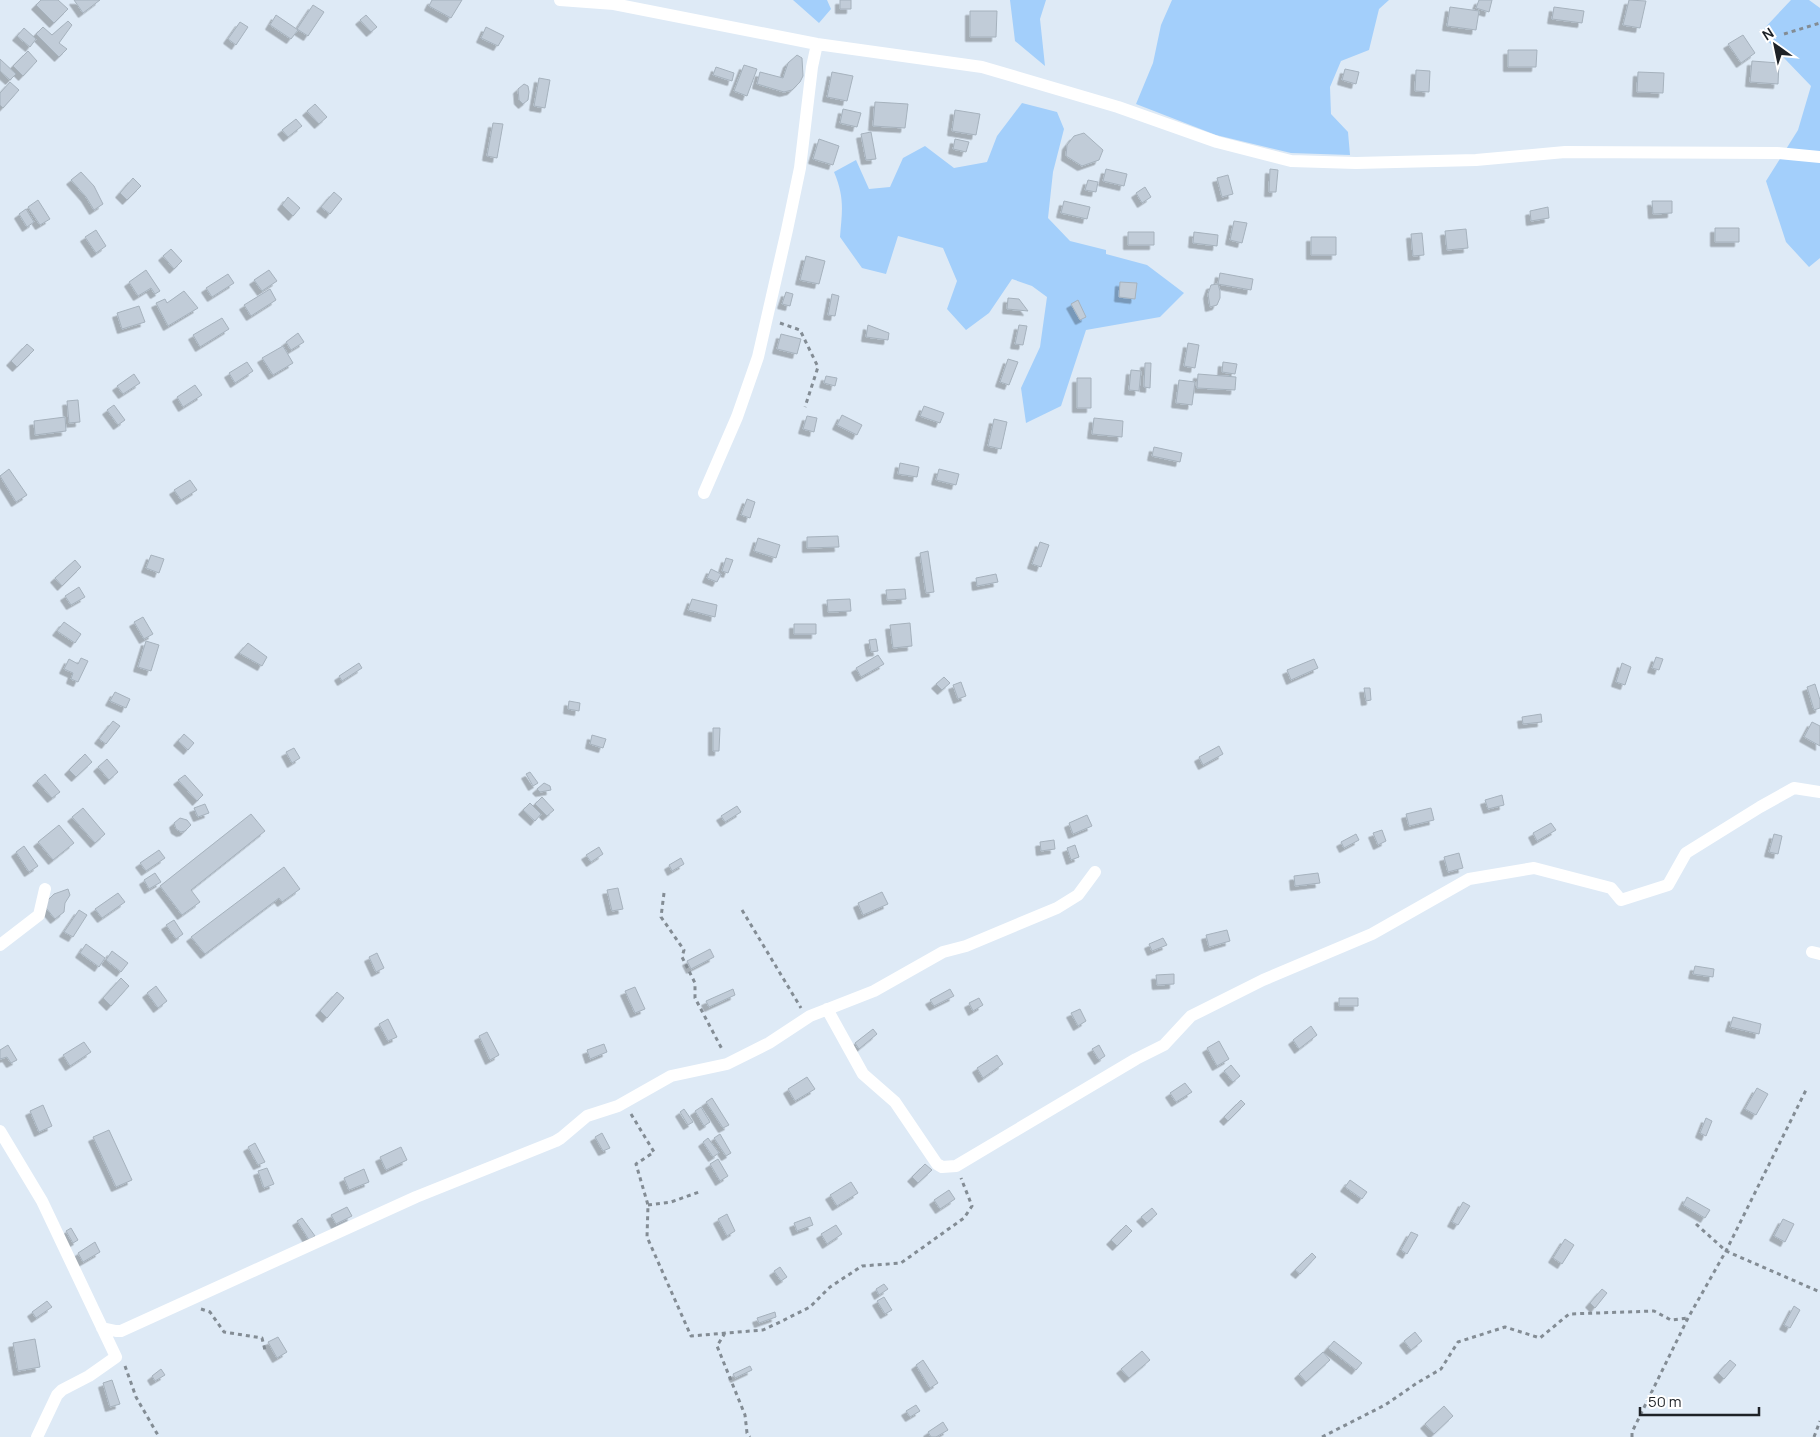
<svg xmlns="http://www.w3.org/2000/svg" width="1820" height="1437" font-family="Manrope,sans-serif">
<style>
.green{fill:#a3cffb}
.building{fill:#c1ccd8;stroke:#a6b2bd;filter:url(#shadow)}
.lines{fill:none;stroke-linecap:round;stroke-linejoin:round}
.path{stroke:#838c94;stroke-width:3;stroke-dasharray:4 4;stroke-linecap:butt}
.minor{stroke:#fff;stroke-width:12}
</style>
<defs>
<filter id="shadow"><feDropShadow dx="-4.5" dy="4.5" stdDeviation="0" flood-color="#0004"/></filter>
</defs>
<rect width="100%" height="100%" fill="#deeaf6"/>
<path class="green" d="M793 0H827L831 9 819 23Z
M1010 0H1046L1040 19 1045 66 1015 41Z
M1172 0H1389L1379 9 1369 50 1341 61 1330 87 1331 114 1348 132 1350 155 1291 153 1216 135 1136 104 1153 63 1161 25Z
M1791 0H1809L1820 8V258L1809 267 1786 242 1766 181 1798 130 1811 86 1760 33Z
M1022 103 1057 112 1064 129 1053 172 1048 218 1070 241 1106 250V254L1147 265 1184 293 1160 317 1086 330 1061 406 1026 423 1021 388 1040 347 1047 297 1032 286 1012 279 989 313 966 330 947 309 957 281 943 248 898 236 886 274 862 268 840 237C842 211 845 198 834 172L856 160 869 189 890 187 903 158 925 146 954 168 987 162 997 136Z"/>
<path class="building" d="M41 0H58L68 9 54 23 36 5Z
M74 0H100L83 13Z
M432 0H462L451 18 429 6Z
M840 0H851V9H840Z
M1479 0H1492L1489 12 1476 8Z
M1629 0 1646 1 1640 28 1623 25Z
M313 5 324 12 308 36 297 29Z
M1450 7 1479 11 1476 30 1447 26Z
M1554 7 1584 11 1582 23 1552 19Z
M970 11H997L996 37H970Z
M276 15 298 30 291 39 270 25Z
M366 15 377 27 371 32 360 20Z
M68 21 72 25 59 43 67 49 59 57 36 34 43 27 52 35Z
M240 22 248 27 236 45 228 39Z
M486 27 504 36 498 46 481 38Z
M24 28 36 39 30 47 17 36Z
M1743 35 1755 53 1741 63 1728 44Z
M1508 50H1537L1536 67H1508Z
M28 51 37 61 23 76 13 66Z
M797 55 802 58 803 76 800 82 792 90 784 92 757 84 760 72 783 78 788 63Z
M0 59 16 74 10 80 0 71Z
M1752 61 1779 63 1778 84 1750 82Z
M744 65 757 69 747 96 734 91Z
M716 67 734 73 732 81 713 75Z
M1345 69 1359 72 1356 84 1342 80Z
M1416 70 1430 71 1429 92 1415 91Z
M832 72 853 76 847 101 827 97Z
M1638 72 1664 73 1663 93 1637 92Z
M539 78 550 80 545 108 534 106Z
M10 82 19 90 3 108 0 105V93Z
M524 84 528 86 529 92 528 100 523 104 519 100 518 89Z
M875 102 908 104 905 128 873 126Z
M315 104 327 117 319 124 307 111Z
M843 109 861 113 857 127 840 123Z
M955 110 980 114 976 135 952 131Z
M296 119 302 126 288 137 282 130Z
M493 123 503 124 497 158 487 156Z
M871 132 876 159 866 160 861 134Z
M1084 133 1103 150 1099 160 1082 166 1066 156 1067 145 1074 136Z
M819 139 839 146 833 165 813 159Z
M955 139 969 142 966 152 953 149Z
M1106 169 1127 174 1124 186 1103 181Z
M1270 169 1278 170 1276 192H1269Z
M81 172 94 186 103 204 94 210 86 197 71 180Z
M1228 175 1233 194 1222 197 1217 178Z
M133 178 141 186 127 200 120 193Z
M1088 180 1098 182 1096 192 1085 190Z
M1145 187 1151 197 1142 203 1136 193Z
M334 192 342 199 330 214 321 207Z
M288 197 300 208 293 216 282 205Z
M38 200 50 219 40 225 28 207Z
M1064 201 1090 207 1087 219 1061 213Z
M1652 201H1672V213L1653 214Z
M1548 207 1549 218 1531 221 1530 211Z
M26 209 34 222 27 227 19 214Z
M1234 221 1247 223 1242 243 1230 240Z
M1715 228H1739V242H1715Z
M1466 229 1468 248 1447 250 1445 231Z
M96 230 106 246 96 253 85 237Z
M1128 232H1154V245H1128Z
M1194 232 1218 235 1217 246 1193 243Z
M1422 233 1424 255 1413 256 1411 234Z
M1311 237H1336V255H1311Z
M171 249 182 261 174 269 163 256Z
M806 256 825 261 819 284 800 280Z
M146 270 160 291 155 294 151 288 138 296 129 282Z
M269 270 277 281 262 291 254 280Z
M1220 273 1253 279 1251 290 1218 284Z
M228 274 234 283 212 297 206 288Z
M1120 282 1137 283 1135 299 1119 297Z
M1218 284 1220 291V298L1217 305 1210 307 1208 294 1211 285Z
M270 289 276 300 251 316 244 305Z
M184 291 198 308 168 326 156 303 165 299 167 303Z
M786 292 793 294 790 306 782 304Z
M832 294 839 296 835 316 828 315Z
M1008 298 1019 299 1028 311 1007 309Z
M1078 300 1086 317 1080 320 1071 304Z
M139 306 145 322 122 329 117 313Z
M222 318 229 329 200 347 193 335Z
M868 325 889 333 888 340 866 337Z
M1019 325 1027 326 1023 345 1015 344Z
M298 333 304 342 291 350 286 342Z
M781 334 801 339 797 354 777 349Z
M1188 343 1199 345 1195 368 1184 366Z
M27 344 34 350 17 367 11 361Z
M283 346 293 363 273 375 262 358Z
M1008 359 1018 362 1009 385 1000 382Z
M247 362 253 371 235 383 229 373Z
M1223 362 1237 364 1235 374 1222 372Z
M1145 363H1151L1150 388 1144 387Z
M1131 370 1141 371 1139 391 1129 390Z
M134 374 140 383 123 394 117 386Z
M1198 374 1236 377 1235 390 1197 388Z
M826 376 837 378 835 386 824 383Z
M1077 378H1091V408H1077Z
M1179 380 1195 382 1192 405 1176 403Z
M195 385 202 395 183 407 177 397Z
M78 400 80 422 69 423 67 401Z
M114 405 125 420 118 425 107 410Z
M924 406 944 413 940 423 920 416Z
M842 415 862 425 857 435 837 425Z
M807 416 817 418 814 432 803 429Z
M65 417 66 431 35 435 34 421Z
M1094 418 1123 421 1122 437 1092 434Z
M994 419 1007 422 1001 449 988 446Z
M1154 447 1182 453 1180 462 1152 456Z
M900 463 919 467 917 477 898 474Z
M9 469 27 495 16 502 0 476Z
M939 469 959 474 956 485 936 480Z
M190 480 197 490 181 500 174 490Z
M747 499 755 502 750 518 741 515Z
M838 536 839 547 807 548V537Z
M758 538 780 545 776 558 754 551Z
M1040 542 1049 545 1041 567 1032 564Z
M928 551 934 592 926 593 920 553Z
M151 555 164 559 159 573 146 568Z
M726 558 733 560 728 573 722 571Z
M75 560 81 567 62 586 55 578Z
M711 569 721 574 717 582 707 578Z
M996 574 998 582 977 586 976 578Z
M79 587 85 597 71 605 65 596Z
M905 589 906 599 887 600 886 590Z
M692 599 717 605 715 617 688 610Z
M850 599 851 611 828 612 827 600Z
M143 617 153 634 144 639 134 622Z
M64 622 81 634 75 643 57 631Z
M910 623 912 646 893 648 890 625Z
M794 624H816V634H794Z
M876 639 878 651 871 652 869 640Z
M146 641 159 645 151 671 138 667Z
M248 643 267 657 262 666 239 653Z
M878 655 884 664 861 677 856 668Z
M1656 657 1663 659 1659 670 1652 668Z
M81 658 88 661 78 682 71 679 73 673 64 669 69 659 78 664Z
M1314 659 1318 668 1291 680 1287 670Z
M359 663 362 668 342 681 339 676Z
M1622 663 1631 667 1625 685 1616 682Z
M944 677 950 683 942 690 936 684Z
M961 682 966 696 958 699 953 685Z
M1815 684 1820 700V708L1814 710 1807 687Z
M1364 688H1370L1371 700 1366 701Z
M115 692 130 699 126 708 110 701Z
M569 701 580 703 579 711 568 709Z
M1541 714 1542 722 1523 724 1522 717Z
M113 721 120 726 106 744 99 739Z
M1812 722 1820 726V746L1804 737Z
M713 728H720L719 751H713Z
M184 734 194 743 188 750 178 741Z
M592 735 606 739 603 748 590 744Z
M1219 746 1223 754 1203 765 1199 757Z
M294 748 300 758 292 763 286 752Z
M85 754 92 762 76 777 69 770Z
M107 759 118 772 109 780 98 767Z
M530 772 538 783 533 786 526 774Z
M45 774 60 792 52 798 37 781Z
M185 775 203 795 197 801 178 780Z
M544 783 550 786 551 790 540 792 537 789Z
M1502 795 1504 805 1488 809 1485 800Z
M542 797 554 810 547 816 535 804Z
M530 803 541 814 535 821 523 810Z
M205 804 209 813 198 817 194 808Z
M737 806 741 812 725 822 721 816Z
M83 808 105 834 95 843 72 817Z
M1431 808 1434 820 1409 826 1406 814Z
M251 814 265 831 191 890 200 902 182 915 160 886Z
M1087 815 1092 826 1073 834 1069 823Z
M180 818 187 820 191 825 185 831 181 832 176 829 174 823Z
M1551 823 1556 830 1537 841 1533 833Z
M59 825 74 843 53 860 38 842Z
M1382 830 1386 841 1378 845 1373 833Z
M1356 834 1359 840 1344 848 1341 842Z
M1774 834 1782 836 1778 854 1769 852Z
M1054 840 1055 849 1041 851 1040 842Z
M1075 845 1079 857 1071 860 1067 848Z
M24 846 38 866 29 872 16 852Z
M599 847 603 854 591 862 586 855Z
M159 850 165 858 146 871 140 863Z
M1459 853 1463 868 1448 872 1444 857Z
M681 858 684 864 672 871 669 865Z
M284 867 300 889 282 902 279 898 205 954 191 937Z
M155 873 161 882 149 889 144 880Z
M1318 873 1320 883 1295 886 1294 876Z
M618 888 623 909 612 911 607 890Z
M68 889 70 895 65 903 64 912 55 919 46 908 47 901 54 894Z
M882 892 888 904 863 915 858 903Z
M118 893 125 902 102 918 95 909Z
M79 910 87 915 73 937 64 932Z
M174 920 183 934 176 939 166 925Z
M1227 930 1230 941 1209 947 1206 935Z
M1163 938 1167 945 1152 951 1149 944Z
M86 944 105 958 99 967 80 953Z
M710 949 714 957 691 969 687 961Z
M112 951 128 963 121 972 106 960Z
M377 953 384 968 376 972 369 957Z
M1695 966 1714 969 1713 977 1693 974Z
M1174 974V984L1157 985 1156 975Z
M121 978 129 986 111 1006 103 998Z
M156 986 167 1001 158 1008 147 993Z
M635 987 645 1009 635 1013 625 991Z
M733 989 735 995 709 1007 706 1001Z
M950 989 954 996 934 1006 930 1000Z
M337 992 344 998 327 1018 320 1011Z
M979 998 983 1005 973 1011 969 1003Z
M1339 998H1358V1006H1339Z
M1080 1009 1086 1021 1078 1026 1071 1013Z
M1733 1017 1761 1024 1759 1034 1730 1027Z
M388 1019 397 1037 388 1041 379 1024Z
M1311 1026 1317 1035 1299 1049 1293 1040Z
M873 1029 877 1034 859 1049 855 1043Z
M487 1032 499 1055 490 1060 479 1036Z
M1219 1041 1229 1059 1217 1066 1207 1048Z
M84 1042 91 1052 70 1066 63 1055Z
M604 1044 607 1052 590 1059 587 1050Z
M8 1045 17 1060 11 1063 7 1057 0 1059V1050Z
M1099 1045 1105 1056 1099 1060 1092 1049Z
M997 1055 1003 1064 983 1078 977 1068Z
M1231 1065 1240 1076 1233 1082 1224 1071Z
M807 1077 815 1089 795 1101 788 1089Z
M1185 1083 1192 1092 1176 1102 1170 1093Z
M1757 1088 1768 1094 1756 1115 1745 1109Z
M712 1098 729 1125 723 1128 706 1102Z
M1241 1100 1245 1104 1228 1121 1224 1117Z
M43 1105 52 1126 39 1132 30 1111Z
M701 1107 710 1122 704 1126 695 1111Z
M684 1109 693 1122 688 1125 680 1112Z
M1706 1118 1712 1121 1706 1136 1700 1133Z
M109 1130 132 1180 116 1187 93 1137Z
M602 1133 610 1148 603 1151 595 1137Z
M720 1134 731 1153 726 1156 714 1138Z
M708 1138 719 1153 713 1157 703 1142Z
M255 1143 265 1162 258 1165 248 1147Z
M401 1147 407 1160 386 1170 380 1157Z
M718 1159 728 1176 720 1181 710 1164Z
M925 1164 932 1170 918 1183 912 1177Z
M267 1168 274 1184 264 1188 258 1171Z
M364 1169 369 1182 349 1190 344 1178Z
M1350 1180 1367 1192 1362 1199 1345 1187Z
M851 1182 858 1193 837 1206 830 1195Z
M949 1190 955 1199 940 1209 934 1200Z
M1687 1197 1710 1210 1705 1218 1683 1205Z
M1463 1202 1470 1206 1458 1225 1452 1222Z
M347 1207 352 1216 336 1224 331 1215Z
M1152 1208 1157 1214 1147 1223 1141 1217Z
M727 1214 735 1231 727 1236 718 1219Z
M810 1217 813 1225 797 1231 794 1223Z
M302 1218 315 1236 309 1240 297 1221Z
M1783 1219 1794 1224 1785 1242 1774 1236Z
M836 1225 842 1234 827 1244 821 1234Z
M1126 1225 1132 1231 1117 1246 1111 1240Z
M71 1228 78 1240 73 1243 66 1231Z
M1411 1232 1418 1235 1407 1254 1401 1250Z
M1565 1239 1574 1245 1562 1264 1553 1258Z
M95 1242 100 1252 83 1262 78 1253Z
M1312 1253 1316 1257 1300 1274 1295 1270Z
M780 1267 787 1277 781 1281 774 1271Z
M884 1284 888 1289 879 1295 876 1289Z
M1602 1289 1607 1293 1595 1308 1590 1303Z
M884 1297 892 1310 885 1314 877 1301Z
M47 1301 52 1307 36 1318 32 1312Z
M1794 1306 1800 1310 1790 1328 1784 1325Z
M775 1312 776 1317 759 1323 757 1318Z
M1415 1332 1422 1341 1411 1350 1404 1341Z
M278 1337 287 1352 277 1358 268 1342Z
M35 1339 40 1367 18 1371 13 1343Z
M1334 1341 1362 1363 1356 1370 1328 1348Z
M1142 1351 1150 1360 1129 1378 1121 1369Z
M1323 1352 1330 1360 1306 1382 1299 1374Z
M923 1360 938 1383 930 1388 916 1365Z
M1730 1360 1736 1365 1724 1379 1718 1373Z
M750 1366 752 1370 735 1378 733 1374Z
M161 1369 165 1375 155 1381 152 1376Z
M112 1380 120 1404 110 1407 103 1383Z
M916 1405 920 1411 910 1417 906 1411Z
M1444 1406 1453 1416 1434 1434 1425 1424Z
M943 1422 948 1430 936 1437H931L928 1432Z"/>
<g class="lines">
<path class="path" d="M1784 34 1820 23
M780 323 800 330 818 367 805 407
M664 893 661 917 684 950 682 957 695 983V998L723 1051
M742 910 801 1008
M631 1114 654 1152 636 1164 648 1205 647 1237 691 1336 763 1330 780 1322 810 1307 830 1287 862 1266 901 1263 964 1218 972 1206 961 1178
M648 1205 671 1202 699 1192
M1696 1224 1726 1251 1820 1292
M201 1309 210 1312 224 1332 262 1338 265 1350
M725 1333 717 1346 745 1415 747 1433 750 1437
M125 1366 136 1397 159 1437
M1322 1437 1385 1405 1417 1383 1441 1369 1458 1342 1505 1327 1540 1338 1569 1314 1654 1311 1671 1320 1688 1318
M1632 1437V1432L1688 1318 1726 1251 1806 1090
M1814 1437 1820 1421"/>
<path class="minor" d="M560 0 614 4 817 44 982 67 1118 107 1217 142 1291 161 1356 163 1476 160 1565 152 1777 153 1820 157
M704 493 737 417 758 357 787 230 800 168 812 67 817 44
M0 945 39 915 45 889
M1812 952 1820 954
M827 1009 863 1074 895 1102 937 1164 942 1167 956 1166 1136 1059 1164 1045 1191 1016 1263 980 1372 934 1469 879 1534 868 1611 888 1621 900 1668 885 1686 853 1760 807 1794 788 1820 792
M0 1131 42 1201 116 1357 89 1376 62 1390 57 1395 37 1437
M102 1328 116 1331H121L416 1197 556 1141 561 1138 587 1116 618 1106 671 1076 727 1064 769 1043 810 1016 874 991 943 952 966 946 1057 908 1078 895 1095 872"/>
</g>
<g transform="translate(1775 45) rotate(327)" stroke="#ffffff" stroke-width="4" paint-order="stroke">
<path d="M0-4L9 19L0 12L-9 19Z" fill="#1e2227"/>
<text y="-8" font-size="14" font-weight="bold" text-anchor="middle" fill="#1e2227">N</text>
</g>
<path d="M1640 1407v8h119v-8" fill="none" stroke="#1e2227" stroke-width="2.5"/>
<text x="1648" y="1407" font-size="15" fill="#1e2227" stroke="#ffffff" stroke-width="4" paint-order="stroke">50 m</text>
</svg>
